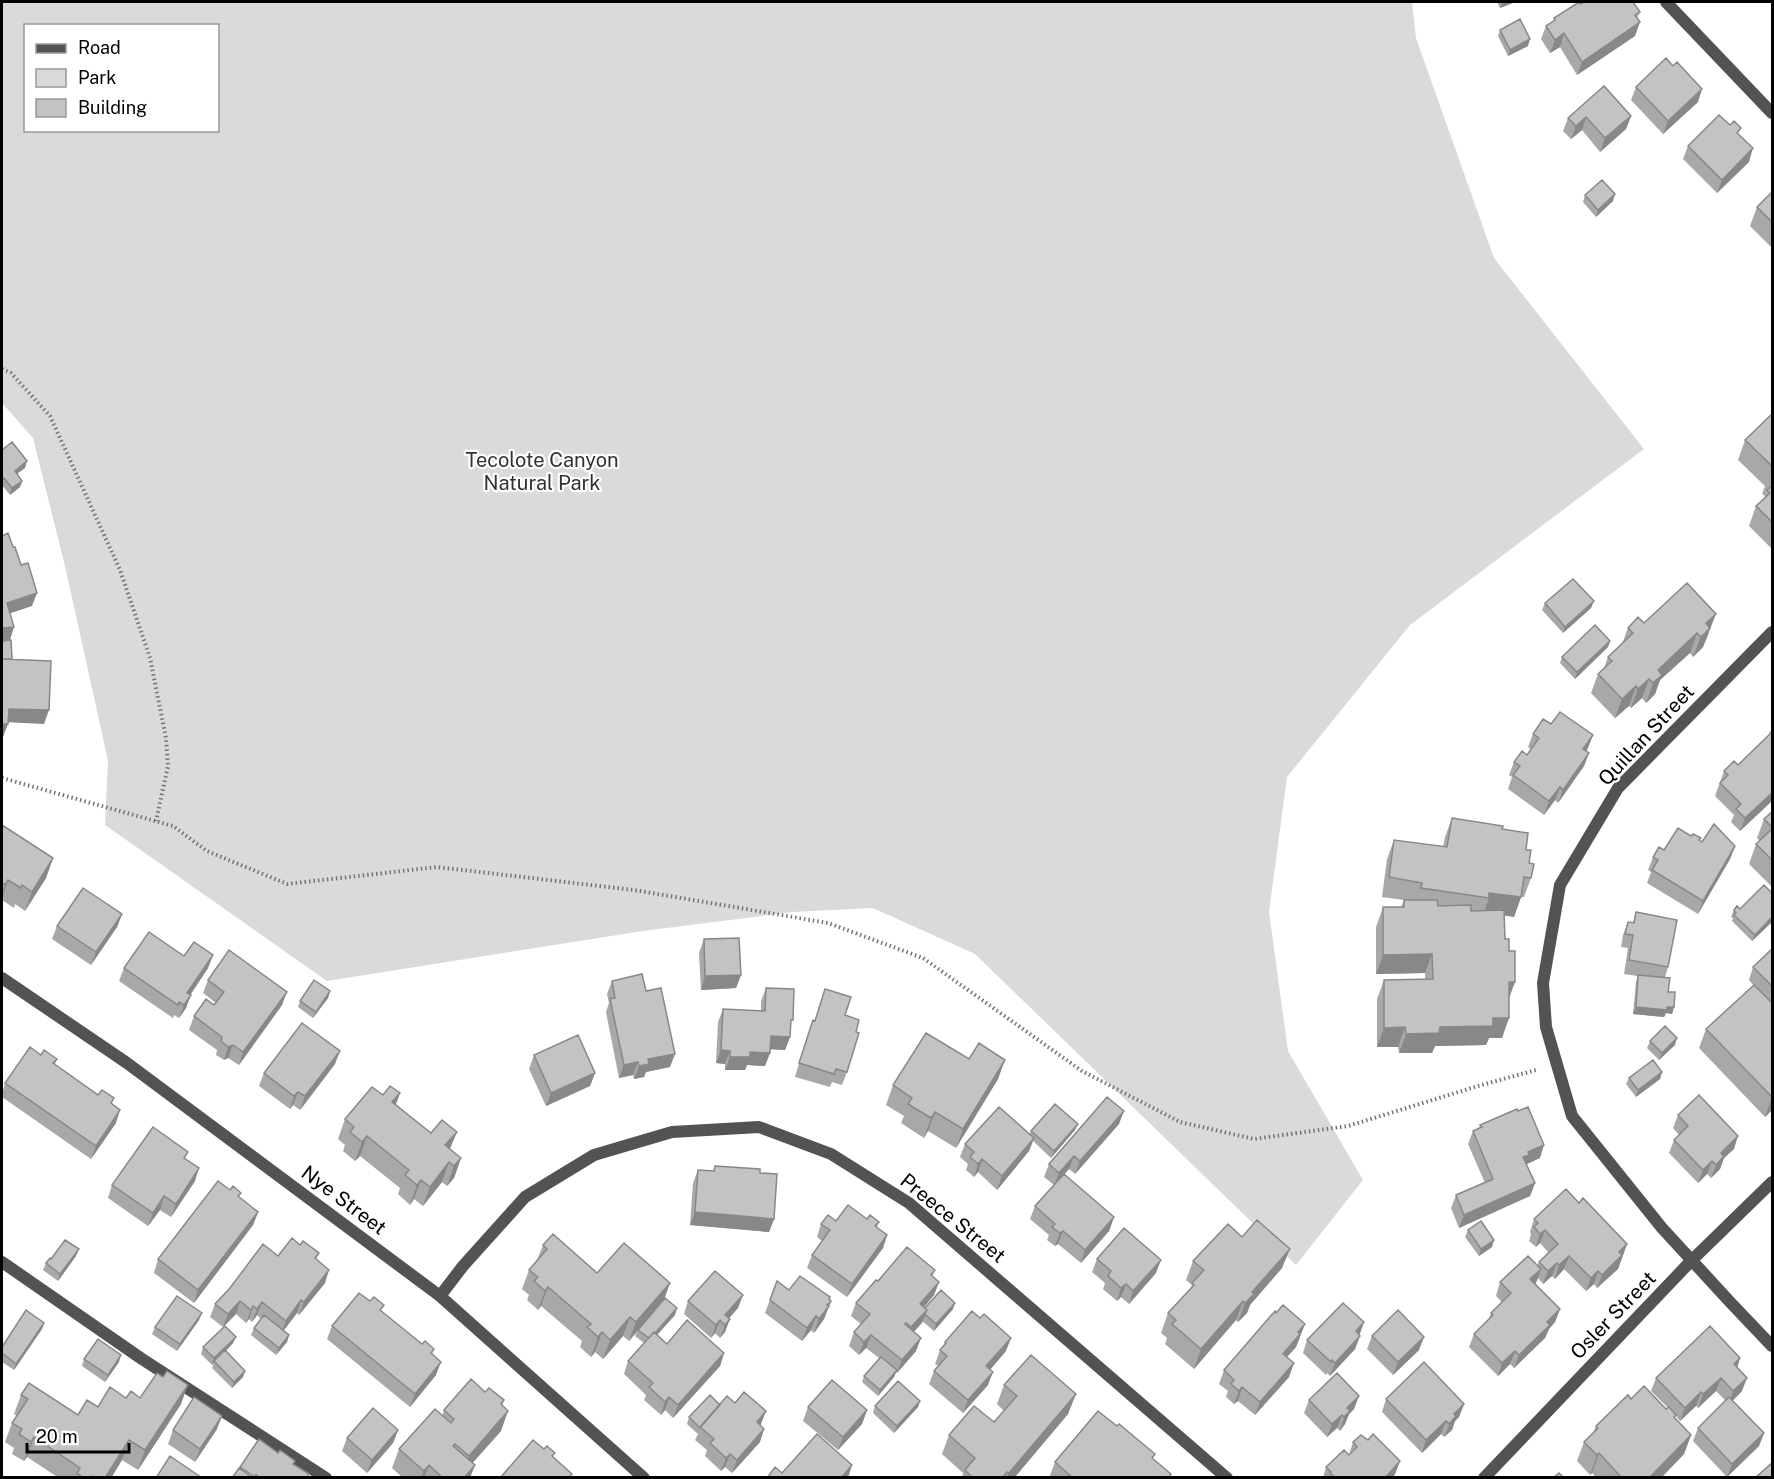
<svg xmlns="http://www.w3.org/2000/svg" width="1774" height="1479" font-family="'Public Sans',sans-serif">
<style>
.green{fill:#dadada;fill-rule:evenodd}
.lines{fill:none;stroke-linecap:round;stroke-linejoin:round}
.path{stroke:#757575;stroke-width:4;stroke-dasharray:1.5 3;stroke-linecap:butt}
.service{stroke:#535353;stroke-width:12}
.minor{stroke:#535353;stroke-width:12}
.wall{fill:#a8a8a8}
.shaded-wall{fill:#888}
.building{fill:#c3c3c3;stroke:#888;stroke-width:1.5}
.labels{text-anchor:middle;stroke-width:4.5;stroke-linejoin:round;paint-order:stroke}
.park-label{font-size:20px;fill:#313131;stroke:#fff}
.street-label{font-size:20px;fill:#000;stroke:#fff}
</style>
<rect width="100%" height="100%" fill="#fff"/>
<path class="green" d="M2 2H1412L1416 38 1494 258 1644 449 1410 625 1287 777 1269 912 1288 1051 1363 1180 1296 1265 975 954 873 908 793 912 643 931 327 981 105 825 108 761 65 566 33 438 2 403ZM26 26H218V130H26Z"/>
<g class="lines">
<path class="path" d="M2 369 11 373 50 416 120 570 150 658 166 738 168 766 156 821
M2 778 173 826 207 851 287 884 437 867 634 890 828 923 923 958 1082 1071 1180 1122 1254 1139 1348 1126 1478 1086 1536 1070"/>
<path class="service" d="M2 1262 142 1359 326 1478"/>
<path class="minor" d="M1666 2 1772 113
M1772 632 1618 788 1560 885 1543 983 1546 1027 1572 1116 1662 1228 1730 1302 1772 1346
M2 978 127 1063 440 1296 644 1478
M440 1296 463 1266 525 1197 594 1155 672 1132 759 1127 831 1154 909 1203 1227 1478
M1484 1478 1691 1261 1772 1182"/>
</g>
<path class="wall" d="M1497 2H1515L1500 8Z
M1580 4 1640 12 1637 18 1635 36 1577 75 1560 47 1550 53 1541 39 1546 26 1553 22 1554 18Z
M1500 30 1528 46 1508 56 1498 36Z
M1636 87 1698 102 1663 134 1631 100Z
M1631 116 1626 129 1600 152 1582 130 1571 139 1563 131 1568 118Z
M1688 146 1749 162 1717 193 1683 159Z
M1773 191V249L1750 226 1757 207Z
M1585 195 1613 201 1596 217 1583 202Z
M1773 413V550L1749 526 1756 506 1764 499 1765 496 1762 494 1765 486 1738 460 1745 440Z
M2 450 25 468 17 474 22 481 20 487 10 495 2 485Z
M1545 603 1591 608 1563 633 1542 610Z
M1644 623 1709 633 1703 647 1693 657 1690 653 1660 680 1655 694 1646 703 1642 698 1631 708 1629 706 1615 718 1591 693 1598 674 1604 668 1608 657 1622 644 1628 628Z
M1610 641 1608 647 1575 679 1560 663 1562 657Z
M1773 724V800L1740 831 1731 822 1734 815 1715 796 1724 771 1738 765 1769 735Z
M1533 734 1588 748 1586 751 1589 753 1584 766 1558 803 1555 800 1544 815 1508 789 1512 777 1509 775 1514 762 1527 755 1531 749 1528 747Z
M1773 811V888L1749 864 1756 844 1760 841 1757 838 1764 819Z
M1452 818 1502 829 1526 850 1531 878 1524 897H1521L1514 917 1504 915 1505 939 1509 999 1502 1038H1489L1486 1045 1435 1046 1432 1053H1399L1398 1047H1377V999L1384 980 1425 979V973L1376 974V927L1383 907H1401L1404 900 1382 897 1387 859 1394 840 1443 847 1445 837Z
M2 825 53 858 46 878 25 911 15 904 14 908 2 900Z
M1691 836 1702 842 1735 846 1730 859 1698 914 1647 883 1651 872 1648 870 1653 857Z
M1773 894V921L1752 941 1732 921 1733 918 1731 917 1734 910 1740 909Z
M1636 912 1668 967 1665 977 1668 992 1674 1007 1672 1014 1666 1013 1664 1017 1633 1014 1636 982 1638 976 1624 974 1628 948 1621 947 1623 935 1628 922 1633 923Z
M122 914 117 927 91 965 52 939 57 926Z
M704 939 741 975 736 988 701 990 699 953Z
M1773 948V1110H1772L1765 1117 1699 1048 1706 1029 1754 986 1749 980 1753 967Z
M213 955 208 968 190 995 186 1008 179 1018 174 1015 173 1018 119 981 124 968 184 956Z
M208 980 282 1005 239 1065 228 1058 224 1060 216 1055 217 1050 189 1030 194 1016 214 1005 216 1003 203 993Z
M612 981 646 991 670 1067 646 1072 644 1077 634 1079 633 1075 619 1078 606 1012 609 1003 607 994Z
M766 988 790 1028V1037L785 1050 770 1049V1053L765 1066 747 1065 745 1070H725V1064L716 1063 718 1022 723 1009 761 1011V1001Z
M825 989 845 1015 856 1032 847 1072 842 1085 832 1082 830 1087 795 1077 808 1033 813 1020H815Z
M330 991 328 998 313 1018 298 1007 300 1001Z
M1650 1041 1675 1045 1659 1060 1647 1048Z
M41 1055 57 1059 55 1064 112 1104 116 1123 91 1159 2 1097V1094L5 1083Z
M534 1055 595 1073 590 1086 546 1106 529 1069Z
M335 1064 300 1110 293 1105 290 1109 259 1086 264 1073Z
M1662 1072 1660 1079 1636 1097 1626 1084 1629 1078Z
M998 1079 956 1148 928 1131 924 1138 901 1123 904 1116 886 1105 893 1085Z
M400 1093 396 1104 461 1158 454 1178 447 1186 442 1182 423 1206 414 1199 410 1205 398 1194 400 1188 360 1156 355 1161 343 1151 345 1145 338 1139 345 1119 383 1095Z
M1678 1115 1734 1149 1724 1158 1720 1169 1711 1178 1707 1174 1698 1183 1669 1153 1674 1140 1679 1135 1673 1128Z
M1119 1124 1075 1174 1069 1169 1064 1174 1114 1217 1109 1231 1081 1263 1058 1244 1055 1246 1047 1240 1049 1235 1030 1219 1035 1206 1054 1185 1044 1177 1049 1164Z
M1480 1125 1540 1158 1526 1164 1535 1183 1530 1196 1459 1228 1451 1208 1456 1195 1485 1183 1468 1144 1473 1131 1479 1129Z
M1075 1130 1051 1158 1033 1141 1029 1151 997 1190 978 1172 974 1177 966 1170 968 1164 960 1157 965 1144 1030 1134 1031 1131Z
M186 1159 195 1181 171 1217 160 1210 148 1226 108 1198 112 1185Z
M715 1166 760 1173 774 1219 769 1232 690 1225 693 1183 698 1170 713 1171Z
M239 1197 258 1212 253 1225 194 1303 154 1273 158 1259Z
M1579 1203 1627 1244 1618 1269 1597 1288 1594 1284 1586 1291 1564 1269 1555 1279 1552 1276 1543 1284 1538 1278 1535 1284 1560 1309 1555 1322 1549 1329 1545 1338 1514 1368 1510 1364 1498 1376 1469 1347 1474 1334 1489 1319 1491 1313 1502 1302 1496 1296 1500 1282 1537 1266 1539 1262 1548 1252 1540 1243 1536 1247 1529 1241 1531 1234 1530 1232 1534 1219Z
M867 1219 879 1222 877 1227 887 1235 883 1248 847 1297 807 1268 812 1255 822 1241 817 1237 821 1224 836 1221Z
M1468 1230 1492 1247 1479 1256 1465 1237Z
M1242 1237 1282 1268 1250 1305 1247 1313 1238 1322 1236 1320 1194 1369 1165 1344 1167 1338 1161 1333 1168 1313 1190 1289 1192 1285 1186 1280 1193 1261Z
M300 1245 319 1253 316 1259 325 1283 299 1315 297 1313 283 1331 289 1335 287 1342 276 1355 251 1335 254 1328 261 1319 257 1315 252 1322 249 1319 246 1323 236 1314 223 1327 210 1317 215 1304 278 1256Z
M543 1245 597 1273 664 1299 675 1315 657 1335 667 1344 724 1353 720 1366 673 1418 665 1410 661 1415 644 1400 646 1395 624 1374 628 1361 644 1343 635 1336 637 1332 629 1341 623 1336 603 1359 595 1352 591 1357 580 1347 582 1341 541 1306 538 1310 527 1300 529 1295 522 1289 529 1270 537 1260Z
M76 1256 58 1281 43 1270 46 1263 51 1259Z
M1097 1259 1156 1273 1129 1304 1121 1297 1117 1301 1103 1289 1105 1283 1092 1272Z
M935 1270 932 1276 939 1282 934 1295 924 1307 953 1309 934 1331 922 1321 914 1332 916 1351 897 1373 896 1372 894 1377 878 1396 862 1382 864 1376 879 1358 866 1348 859 1355 849 1346 854 1332 861 1324 851 1316 856 1303 878 1281Z
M777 1281 789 1290 829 1299 831 1301 824 1319 814 1333 811 1330 802 1341 765 1313Z
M688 1301 738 1308 729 1318 725 1332 720 1338 715 1333 711 1338 684 1314Z
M382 1312 422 1344 434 1349 432 1354 436 1375 410 1407 327 1339 332 1326Z
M199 1320 177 1351 152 1334 155 1327Z
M1364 1322 1355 1349 1330 1376 1327 1373 1326 1375 1303 1353 1307 1340Z
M44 1323 42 1329 14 1370 2 1362V1347Z
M1372 1336 1419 1350 1393 1375 1367 1349Z
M1300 1337 1296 1347 1287 1357 1289 1377 1255 1415 1238 1401 1234 1404 1226 1397 1228 1391 1219 1384 1224 1370Z
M945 1342 1006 1351 990 1370 988 1385 963 1413 929 1384 934 1371 938 1366 935 1364 940 1350 943 1347Z
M233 1343 226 1351 245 1371 243 1377 232 1388 212 1368 214 1363 212 1365 201 1354 203 1347Z
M1740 1358 1737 1367 1742 1391 1732 1401 1764 1433 1759 1446 1727 1477 1693 1441 1698 1428 1726 1401 1716 1391 1698 1408 1696 1406 1680 1421 1676 1416 1675 1418 1691 1435 1684 1454 1661 1478H1597L1592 1473 1590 1475 1577 1461 1584 1442 1593 1433 1596 1426 1631 1399 1666 1409 1668 1408 1651 1391 1656 1378Z
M84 1359 119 1362 105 1382 82 1366Z
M1004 1385 1068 1414 1014 1478H962L963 1473 942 1454 949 1435 994 1422 1004 1411 997 1404Z
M485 1392 504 1400 502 1406 501 1431 472 1463 470 1478H403L392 1468 399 1449 442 1416 444 1410Z
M21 1395 78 1415 98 1407 126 1398H140L181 1404 138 1470 122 1460 111 1478H59L27 1457 24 1461 12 1454 14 1448 5 1442 12 1423 17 1416 14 1414Z
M1386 1399 1464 1404 1459 1417 1455 1421 1452 1430 1444 1437 1441 1434 1422 1453 1382 1412Z
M1309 1400 1354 1409 1349 1414 1345 1424 1340 1431 1337 1428 1327 1437 1304 1413Z
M920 1401 918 1407 894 1433 873 1413 875 1406Z
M720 1405 761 1424 760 1442 732 1473 725 1467 721 1471 705 1456 707 1450 695 1440 698 1434 687 1424 689 1417Z
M808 1407 867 1410 862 1424 838 1450 803 1421Z
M217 1429 195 1462 168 1444 173 1430Z
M398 1430 393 1443 367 1473 342 1451 347 1438Z
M1353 1442 1400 1461 1395 1474 1392 1478H1323L1326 1467 1349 1455Z
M1153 1459 1171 1474 1169 1478H1049L1055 1462Z"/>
<path class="shaded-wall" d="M1503 2H1515L1500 8Z
M1640 22 1635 36 1577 75 1582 62Z
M1564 33 1560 47 1550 53 1555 40Z
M1530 39 1528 46 1508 56 1510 50Z
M1702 89 1698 102 1663 134 1668 121Z
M1631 116 1626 129 1600 152 1605 138Z
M1586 117 1582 130 1571 139 1576 126Z
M1753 148 1749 162 1717 193 1722 180Z
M1615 194 1613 201 1596 217 1598 210Z
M27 461 25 468 12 477 15 471Z
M22 481 20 487 10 495 12 488Z
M37 593 32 606 2 616 7 603Z
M1594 601 1591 608 1563 633 1565 627Z
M1716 614 1703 647 1693 657 1706 623Z
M14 627 10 640 2 641V628Z
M1697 633 1690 653 1660 680 1655 694 1646 703 1658 670Z
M1610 641 1608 647 1575 679 1577 672Z
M1649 679 1642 698 1631 708 1638 689Z
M1636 686 1629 706 1615 718 1622 699Z
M9 709 49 710 44 724 4 722Z
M2 724H8L3 737H2Z
M1593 735 1588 748 1578 762 1583 749Z
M1589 753 1584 766 1558 803 1563 790Z
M1560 787 1555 800 1544 815 1549 801Z
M1773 792V800L1740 831 1745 818Z
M1735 846 1730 859 1698 914 1703 901Z
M53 858 46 878 25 911 32 892Z
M8 880 2 899V896L5 885Z
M1489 893 1521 897 1514 917 1484 912 1489 898Z
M122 914 117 927 91 965 96 952Z
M1773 916V921L1752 941 1755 935Z
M1432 954 1425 973 1376 974 1383 955Z
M213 955 208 968 183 1006 187 993Z
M741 975 736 988 701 990 705 976Z
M1509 982H1515L1508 1001Z
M330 991 328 998 313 1018 316 1012Z
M287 992 282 1005 239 1065 243 1052Z
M191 995 186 1008 179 1018 184 1005Z
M1636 1007H1674L1672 1014 1666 1013 1664 1017 1633 1014Z
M1493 1018H1509L1502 1038H1489L1486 1045 1435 1046 1432 1053H1399L1406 1034 1440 1027Z
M1405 1027 1398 1047H1377L1384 1028Z
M771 1036 790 1037 785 1050 766 1049Z
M1677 1038 1675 1045 1659 1060 1662 1053Z
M233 1045 228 1058 224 1060 228 1047Z
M721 1050 730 1051 725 1064 716 1063Z
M340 1051 335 1064 300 1110 305 1096Z
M750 1052 770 1053 765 1066 747 1065 745 1070H725L730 1057Z
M675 1054 670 1067 646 1072 644 1077 634 1079 639 1066 648 1059Z
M1005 1060 998 1079 956 1148 963 1129Z
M638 1062 633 1075 619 1078 624 1065Z
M1662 1072 1660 1079 1636 1097 1638 1090Z
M595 1073 590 1086 546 1106 551 1093Z
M298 1092 293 1105 290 1109 294 1096Z
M400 1093 393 1112 392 1102Z
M1773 1096 1772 1110 1765 1117 1772 1097Z
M120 1110 116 1123 91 1159 96 1146Z
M1124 1111 1119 1124 1075 1174 1080 1161Z
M935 1112 928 1131 924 1138 931 1118Z
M1078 1124 1075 1130 1051 1158 1054 1151Z
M457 1132 449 1151 445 1145Z
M367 1136 360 1156 355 1161 362 1142Z
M1738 1136 1734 1149 1724 1158 1720 1169 1711 1178 1721 1153Z
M1034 1138 1029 1151 997 1190 1002 1176Z
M1544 1145 1540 1158 1525 1165 1523 1157 1528 1152Z
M1074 1156 1069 1169 1054 1186 1059 1173Z
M461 1158 454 1178 447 1186 454 1166Z
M982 1159 978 1172 974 1177 978 1164Z
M1712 1161 1707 1174 1698 1183 1703 1170Z
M449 1162 442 1182 423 1206 430 1187Z
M199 1168 195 1181 171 1217 176 1204Z
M421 1180 414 1199 410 1205 417 1185Z
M1535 1183 1530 1196 1459 1228 1464 1215Z
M164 1196 160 1210 148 1226 153 1213Z
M258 1212 253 1225 194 1303 198 1290Z
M695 1212 774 1219 769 1232 690 1225Z
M1114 1217 1109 1231 1081 1263 1085 1250Z
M1545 1230 1540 1243 1536 1247 1540 1234Z
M1063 1231 1058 1244 1055 1246 1060 1233Z
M887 1235 883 1248 847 1297 852 1284Z
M1494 1240 1492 1247 1479 1256 1481 1249Z
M1627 1244 1618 1269 1597 1288 1602 1275 1619 1252Z
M79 1249 76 1256 58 1281 60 1274Z
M1290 1249 1282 1268 1250 1305 1247 1313 1238 1322 1245 1303 1252 1292Z
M1569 1256 1564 1269 1555 1279 1559 1265Z
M1161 1260 1156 1273 1129 1304 1133 1291Z
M1557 1263 1552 1276 1543 1284 1548 1271Z
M1541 1269 1536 1283 1526 1292 1530 1279Z
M329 1270 325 1283 299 1315 304 1302Z
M1598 1271 1594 1284 1586 1291 1591 1278Z
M939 1282 934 1295 916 1317 920 1304Z
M670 1283 663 1303 638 1330 629 1341 636 1322Z
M1126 1284 1121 1297 1117 1301 1121 1288Z
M548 1287 541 1306 538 1310 545 1291Z
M743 1295 738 1308 724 1324 725 1315Z
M301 1300 297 1313 281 1334 286 1321Z
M240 1301 236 1314 223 1327 228 1314Z
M831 1301 824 1319 814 1333 819 1319Z
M1243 1301 1236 1320 1194 1369 1201 1349Z
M262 1302 257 1315 252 1322 257 1309Z
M955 1303 953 1309 934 1331 936 1324Z
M253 1306 249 1319 246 1323 251 1310Z
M677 1308 675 1315 647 1346 650 1339Z
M1560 1309 1555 1322 1549 1329 1545 1338 1514 1368 1519 1355 1547 1322Z
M927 1310 922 1323 906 1340 911 1327Z
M202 1313 199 1320 177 1351 180 1344Z
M816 1316 811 1330 802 1341 807 1328Z
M630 1317 623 1336 603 1359 610 1340Z
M730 1319 725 1332 720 1338 725 1325Z
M720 1320 715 1333 711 1338 716 1325Z
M1364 1322 1359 1335 1356 1331Z
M44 1323 42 1329 14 1370 16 1364Z
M1305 1324 1296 1347 1278 1367 1283 1354 1298 1332Z
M602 1332 595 1352 591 1357 598 1337Z
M289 1335 287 1342 276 1355 279 1348Z
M871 1335 866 1348 859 1355 864 1342Z
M1360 1336 1355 1349 1330 1376 1335 1363Z
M236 1337 233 1343 212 1365 214 1358Z
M1424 1337 1419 1350 1393 1375 1398 1362Z
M921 1338 916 1351 897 1373 902 1360Z
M1011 1338 1006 1351 982 1379 986 1366Z
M1515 1351 1510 1364 1498 1376 1502 1363Z
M724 1353 720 1366 673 1418 678 1405Z
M121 1355 119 1362 105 1382 108 1375Z
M1740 1358 1736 1372 1734 1364Z
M441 1362 436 1375 410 1407 415 1394Z
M1294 1363 1289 1377 1255 1415 1260 1402Z
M897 1370 894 1377 878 1396 880 1390Z
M245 1371 243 1377 232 1388 234 1382Z
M993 1372 988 1385 963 1413 968 1400Z
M1721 1378 1716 1391 1698 1408 1703 1394Z
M1747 1378 1742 1391 1729 1404 1733 1391Z
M188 1385 181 1404 138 1470 145 1450Z
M1242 1387 1238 1401 1234 1404 1239 1391Z
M1701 1392 1696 1406 1680 1421 1685 1408Z
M1076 1394 1068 1414 1014 1478H1007L1009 1473Z
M1359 1396 1354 1409 1349 1414 1345 1424 1340 1431 1347 1408Z
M669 1397 665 1410 661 1415 665 1402Z
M920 1401 918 1407 894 1433 897 1426Z
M1464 1404 1459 1417 1455 1421 1452 1430 1444 1437 1454 1414Z
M867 1410 862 1424 838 1450 843 1437Z
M508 1411 501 1431 462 1475 469 1456Z
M766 1411 761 1424 752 1435 757 1422Z
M1342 1415 1337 1428 1327 1437 1332 1424Z
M222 1416 217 1429 195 1462 200 1449Z
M1446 1421 1441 1434 1422 1453 1426 1440Z
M764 1429 760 1442 732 1473 737 1460Z
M398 1430 393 1443 367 1473 372 1460Z
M1764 1433 1759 1446 1727 1477 1732 1464Z
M1691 1435 1684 1454 1661 1478H1649Z
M34 1437 27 1457 24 1461 31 1442Z
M129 1440 122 1460 111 1478H105Z
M1599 1453 1592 1473 1590 1475 1597 1455Z
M730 1454 725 1467 721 1471 726 1458Z
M1400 1461 1395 1474 1392 1478H1385Z
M429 1465 424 1478H421L424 1471Z
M475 1465 470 1478H464Z
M852 1465 848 1478H841Z"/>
<path class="building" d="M1579 2 1580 4 1584 2H1633L1640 12 1635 15 1640 22 1582 62 1564 33 1555 40 1546 26 1555 20 1554 18Z
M1520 19 1530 39 1510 50 1500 30Z
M1666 58 1673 66 1677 62 1702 89 1668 121 1636 87Z
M1604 86 1631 116 1605 138 1586 117 1576 126 1568 118Z
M1719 115 1730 125 1734 121 1741 128 1737 133 1753 148 1722 180 1688 146Z
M1602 180 1615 194 1598 210 1585 195Z
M1773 191V223L1757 207Z
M1773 413V467L1745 440Z
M12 442 27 461 15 471 22 481 12 488 4 478 2 480V450Z
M1773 485V523L1756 506 1770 493 1767 490Z
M8 533 13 547H15L21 565 28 563 37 593 7 603 14 627 2 628V536Z
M1573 579 1594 601 1565 627 1545 603Z
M1687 583 1716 614 1706 623 1710 628 1701 637 1697 633 1658 670 1662 675 1653 683 1649 679 1638 689 1636 686 1622 699 1598 674 1612 661 1608 657 1633 633 1628 628 1638 617 1644 623Z
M1595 625 1610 641 1577 672 1562 657Z
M11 640 12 659H2V641Z
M2 659 51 661 49 710 9 709 8 724H2Z
M1560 712 1593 735 1583 749 1589 753 1563 790 1560 787 1549 801 1513 775 1520 766 1514 762 1522 751 1527 755 1539 738 1533 734 1543 719 1551 724Z
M1773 731V792L1745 818 1736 809 1741 804 1720 783 1728 775 1724 771 1734 761 1738 765Z
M1773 811V828L1764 819Z
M1452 818 1503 826 1502 829 1528 833 1526 850H1531L1529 863 1534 864 1531 878 1524 877 1521 897 1489 893V898L1421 888 1422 883 1389 877 1394 840 1447 847Z
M1714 824 1735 846 1703 901 1652 870 1658 860 1653 857 1659 847 1664 850 1678 828 1691 836 1693 834 1701 838 1699 840 1702 842Z
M2 825 53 858 32 892 22 885 21 888 8 880 5 885 2 882Z
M1773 828V861L1756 844Z
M1764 885 1773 894V916L1755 935 1734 915 1736 913 1734 910 1737 906 1740 909Z
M83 888 122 914 96 952 57 926Z
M1404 900H1437L1438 906 1471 905V911L1504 910 1505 939H1509V951H1515V982H1509V1018H1493V1026L1440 1027 1439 1033 1406 1034 1405 1027 1384 1028V980L1433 979 1432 954 1383 955V907H1404Z
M1636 912 1677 920 1668 967 1629 960 1633 935 1625 934 1628 922 1634 923Z
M149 932 184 956 194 942 213 955 187 993 191 995 184 1005 179 1002 178 1005 124 968Z
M739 938 741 975 705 976 704 939Z
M1773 948V987L1753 967Z
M229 950 287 992 243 1052 233 1045 228 1047 221 1041 222 1037 194 1016 206 999 214 1005 224 992 208 980Z
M642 974 646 991 661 988 675 1054 648 1059 649 1064 639 1066 638 1062 624 1065 610 999 615 998 612 981Z
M1638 975 1670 978 1668 992H1675L1674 1007H1667V1010L1636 1007Z
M314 980 330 991 316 1012 300 1001Z
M1754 985 1773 1004V1096L1772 1097 1706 1029Z
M766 988 794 989 793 1020H791L790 1037 771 1036 770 1053 750 1052V1057H730V1051L721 1050 723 1009 765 1011Z
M825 989 851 997 845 1015 859 1020 856 1032 859 1033 847 1072 836 1069 834 1074 799 1063 813 1020 815 1021Z
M302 1023 340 1051 305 1096 298 1092 294 1096 264 1073Z
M1665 1026 1677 1038 1662 1053 1650 1041Z
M926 1033 969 1059 979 1043 1005 1060 963 1129 935 1112 931 1118 908 1104 912 1098 893 1085Z
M578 1035 595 1073 551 1093 534 1055Z
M30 1047 41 1055 44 1050 57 1059 53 1063 98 1095 102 1090 114 1098 111 1103 120 1110 96 1146 5 1083Z
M1653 1060 1662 1072 1638 1090 1629 1078Z
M390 1086 400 1093 392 1102 431 1133 442 1120 457 1132 445 1145 461 1158 454 1166 449 1162 430 1187 421 1180 417 1185 405 1175 409 1170 367 1136 362 1142 350 1132 354 1127 345 1119 372 1087 383 1095Z
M1699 1095 1738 1136 1721 1153 1724 1156 1716 1165 1712 1161 1703 1170 1674 1140 1688 1126 1678 1115Z
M1107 1097 1124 1111 1080 1161 1074 1156 1059 1173 1049 1164Z
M1055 1104 1078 1124 1054 1151 1031 1131Z
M999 1107 1034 1138 1002 1176 982 1159 978 1164 970 1157 974 1152 965 1144Z
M1528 1107 1544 1145 1528 1152 1529 1155 1523 1157 1535 1183 1464 1215 1456 1195 1493 1179 1473 1131 1482 1127 1480 1125 1517 1109 1518 1111Z
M153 1127 188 1152 184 1158 199 1168 176 1204 164 1196 153 1213 112 1185Z
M715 1166 760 1169V1173L777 1174 774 1219 695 1212 698 1170 714 1171Z
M1064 1174 1114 1217 1085 1250 1063 1231 1060 1233 1052 1227 1055 1224 1035 1206Z
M218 1181 230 1190 233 1186 241 1193 238 1196 258 1212 198 1290 158 1259Z
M1566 1189 1579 1203 1583 1198 1627 1244 1619 1252 1622 1255 1602 1275 1598 1271 1591 1278 1569 1256 1559 1265 1557 1263 1548 1271 1539 1262 1558 1244 1545 1230 1540 1234 1534 1227 1538 1223 1534 1219Z
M848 1205 867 1219 870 1215 879 1222 875 1226 887 1235 852 1284 812 1255 830 1230 821 1224 828 1215 836 1221Z
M1257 1220 1290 1249 1252 1292 1254 1294 1245 1303 1243 1301 1201 1349 1172 1324 1176 1320 1168 1313 1194 1285 1192 1283 1204 1270 1193 1261 1228 1224 1242 1237Z
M1481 1221 1494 1240 1481 1249 1468 1230Z
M1124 1228 1161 1260 1133 1291 1126 1284 1121 1288 1108 1276 1111 1271 1097 1259Z
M553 1234 597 1273 624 1243 670 1283 636 1322 630 1317 610 1340 602 1332 598 1337 587 1327 591 1324 548 1287 545 1291 534 1281 538 1277 529 1270 547 1249 543 1245Z
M292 1238 300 1245 303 1241 319 1253 315 1258 329 1270 304 1302 301 1300 286 1321 262 1302 257 1309 253 1306 251 1310 240 1301 228 1314 215 1304 230 1288 263 1244 278 1256Z
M65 1240 79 1249 60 1274 46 1263 50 1258 51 1259Z
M907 1247 935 1270 931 1275 939 1282 920 1304 927 1310 911 1327 906 1323 905 1324 921 1338 902 1360 871 1335 864 1342 854 1332 870 1314 856 1303 876 1280 878 1281Z
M1528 1256 1541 1269 1530 1279 1560 1309 1547 1322 1550 1325 1519 1355 1515 1351 1502 1363 1474 1334 1493 1315 1491 1313 1511 1293 1500 1282Z
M715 1271 743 1295 725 1315 730 1319 725 1325 720 1320 716 1325 688 1301Z
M800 1276 830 1297 829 1299 831 1301 827 1305 829 1306 819 1319 816 1316 807 1328 770 1300 777 1281 789 1290Z
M941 1290 955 1303 936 1324 925 1314 927 1310 925 1308Z
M359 1293 370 1301 374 1297 384 1305 380 1310 422 1344 425 1341 434 1349 431 1353 441 1362 415 1394 332 1326Z
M177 1296 202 1313 180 1344 155 1327Z
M665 1298 677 1308 655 1333 654 1332 649 1338 638 1330Z
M1343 1303 1364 1322 1356 1331 1360 1336 1335 1363 1332 1360 1331 1362 1307 1340Z
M1283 1305 1305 1324 1298 1332 1300 1334 1283 1354 1294 1363 1260 1402 1242 1387 1239 1391 1231 1384 1234 1380 1224 1370 1275 1311 1276 1313Z
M26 1310 44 1323 16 1364 2 1353V1347Z
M1398 1310 1424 1337 1398 1362 1372 1336Z
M972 1311 980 1318 984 1314 1011 1338 986 1366 993 1372 968 1400 934 1371 947 1356 940 1350 946 1343 945 1342Z
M264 1315 289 1335 279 1348 254 1328Z
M687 1320 724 1353 678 1405 669 1397 665 1402 649 1387 653 1383 628 1361 654 1332 667 1344Z
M225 1326 236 1337 214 1358 203 1347Z
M1710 1326 1740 1358 1734 1364 1747 1378 1733 1391 1721 1378 1703 1394 1701 1392 1685 1408 1656 1378Z
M98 1339 121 1355 108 1375 84 1359Z
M225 1350 245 1371 234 1382 214 1361Z
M1031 1355 1076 1394 1009 1473 1007 1472 1002 1478H973L965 1470 975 1458 949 1435 974 1406 994 1422 1017 1396 1004 1385Z
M881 1357 897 1370 880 1390 864 1376Z
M1424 1362 1464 1404 1454 1414 1456 1416 1449 1424 1446 1421 1426 1440 1386 1399Z
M167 1371 188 1385 145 1450 129 1440 105 1478H94L92 1476 91 1478H84L77 1473 80 1468 34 1437 31 1442 19 1434 22 1429 12 1423 28 1399 21 1395 29 1383 78 1415 87 1400 98 1407 110 1387 126 1398 131 1391 140 1398 157 1373 163 1377Z
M1337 1373 1359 1396 1347 1408 1350 1411 1344 1417 1342 1415 1332 1424 1309 1400Z
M471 1379 485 1392 489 1388 504 1400 501 1404 508 1411 469 1456 455 1444 453 1446 475 1465 464 1478H443L429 1465 424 1471 399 1449 435 1409 451 1423 454 1419 444 1410Z
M832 1380 867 1410 843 1437 808 1407Z
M898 1381 920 1401 897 1426 875 1406Z
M1644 1386 1666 1409 1669 1407 1676 1415 1674 1417 1691 1435 1649 1478H1622L1599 1453 1597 1455 1584 1442 1598 1428 1596 1426 1628 1395 1631 1399Z
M744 1392 766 1411 757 1422 764 1429 737 1460 730 1454 726 1458 710 1443 714 1439 700 1427 727 1396 735 1403Z
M710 1395 720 1405 700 1428 689 1417Z
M194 1397 222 1416 200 1449 173 1430Z
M1729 1397 1764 1433 1732 1464 1698 1428Z
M373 1408 398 1430 372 1460 347 1438Z
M1098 1411 1117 1426 1119 1424 1155 1454 1152 1458 1171 1474 1168 1478H1073L1055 1462Z
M817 1434 852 1465 841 1478H767L775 1467 782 1473Z
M1373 1434 1400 1461 1385 1478H1335L1330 1473 1331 1472 1326 1467 1344 1450 1349 1455 1357 1447 1353 1442 1361 1435 1368 1440Z
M259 1439 278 1453 280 1450 295 1461 293 1464 309 1474 306 1478H260L256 1475 255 1477 240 1467Z
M533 1440 544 1449 547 1446 555 1453 552 1456 572 1474 568 1478H500Z
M170 1456 202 1478H156Z
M1773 1462V1478H1755Z
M239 1468 253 1478H232Z
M1559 1473 1564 1478H1553Z"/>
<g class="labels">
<g class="park-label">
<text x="542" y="467">Tecolote Canyon<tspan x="542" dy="23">Natural Park</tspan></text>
</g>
<g class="street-label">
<text transform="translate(1646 735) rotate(-47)" y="7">Quillan Street</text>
<text transform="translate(344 1200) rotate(37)" y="7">Nye Street</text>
<text transform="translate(953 1218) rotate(39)" y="7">Preece Street</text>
<text transform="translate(1613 1315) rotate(-46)" y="7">Osler Street</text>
</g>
</g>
<rect width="1774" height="1479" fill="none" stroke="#000000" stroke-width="6"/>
<rect x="24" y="24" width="195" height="108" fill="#ffffff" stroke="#999999" stroke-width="1.5"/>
<rect x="36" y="44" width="30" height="9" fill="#535353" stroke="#999999" stroke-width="1.5"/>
<text x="78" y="54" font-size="18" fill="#000000">Road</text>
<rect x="36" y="69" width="30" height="18" fill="#dadada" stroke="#999999" stroke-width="1.5"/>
<text x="78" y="84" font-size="18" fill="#000000">Park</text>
<rect x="36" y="99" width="30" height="18" fill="#c3c3c3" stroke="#999999" stroke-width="1.5"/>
<text x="78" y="114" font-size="18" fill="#000000">Building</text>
<path d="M27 1443v9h102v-9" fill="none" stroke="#000000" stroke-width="3"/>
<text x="36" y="1443" font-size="18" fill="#000000" stroke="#ffffff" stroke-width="4.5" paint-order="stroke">20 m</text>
</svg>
